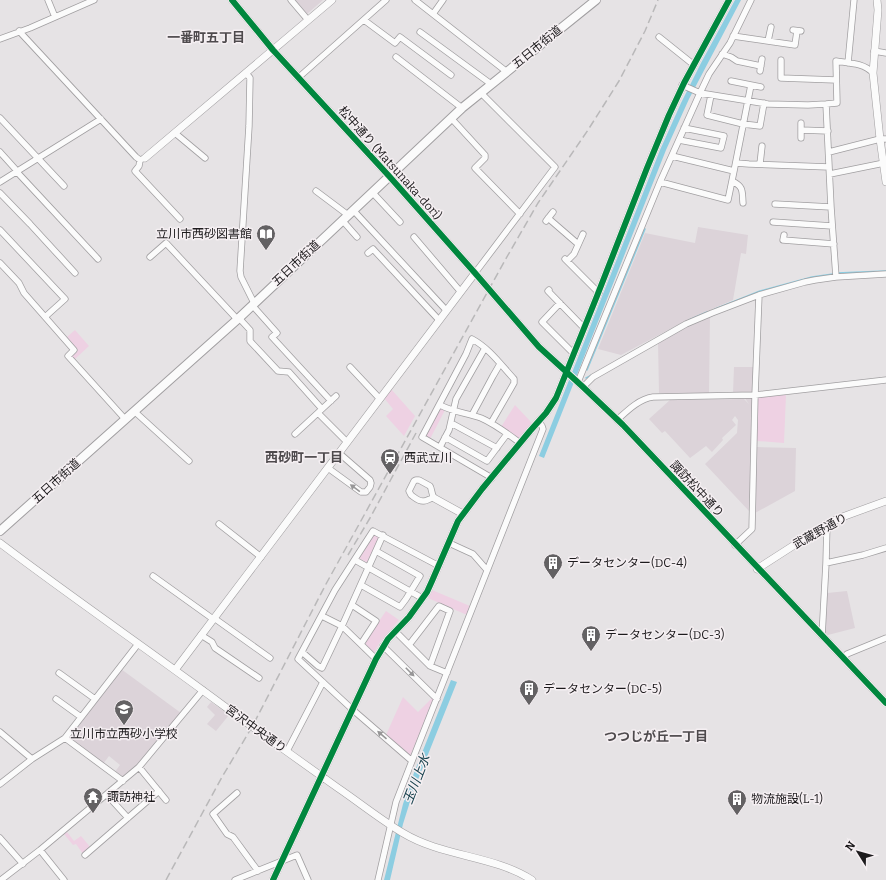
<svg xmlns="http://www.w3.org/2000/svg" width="886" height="880" font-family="Bitter,'Noto Sans JP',serif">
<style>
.built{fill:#dcd3d9}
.green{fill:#eed1e3}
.water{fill:#8ccde1}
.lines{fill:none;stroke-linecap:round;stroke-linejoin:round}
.stream{stroke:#8ccde1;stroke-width:1.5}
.street-casing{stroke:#a19fa1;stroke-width:7}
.secondary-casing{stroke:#a19fa1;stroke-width:8}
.primary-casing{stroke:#a19fa1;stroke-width:10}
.street{stroke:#fbfbfb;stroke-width:5.5}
.secondary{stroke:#fbfbfb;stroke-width:7}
.primary{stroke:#fbfbfb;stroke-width:8}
.rail{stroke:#b9b8b9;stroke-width:1.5;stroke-dasharray:8 4;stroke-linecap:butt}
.cycleway-casing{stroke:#f5eff2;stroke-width:8}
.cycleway{stroke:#00873e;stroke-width:6}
.oneway{fill:#979697}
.labels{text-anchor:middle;stroke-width:3;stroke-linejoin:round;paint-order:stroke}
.street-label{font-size:12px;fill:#1d1b1d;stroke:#f5eff2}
.poi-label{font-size:12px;fill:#1d1b1d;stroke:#f5eff2;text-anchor:start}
.neighbourhood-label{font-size:13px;font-weight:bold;fill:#4e4a4d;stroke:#f5eff2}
.water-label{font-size:13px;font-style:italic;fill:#16414d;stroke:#f5eff2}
</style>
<rect width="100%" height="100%" fill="#e6e3e5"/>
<path class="built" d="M295 0H323L307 14Z
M698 227 748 235 746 254 741 253 733 300 689 319 621 355 598 349 645 233 695 243Z
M710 315 709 393H659L658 342 684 327Z
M734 367H755L754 389 752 392 733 393Z
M744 397H751L753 400 749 511 705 464 737 433 738 420 735 416 732 420 736 425 722 438 723 440 712 452 706 446 690 458 665 431 662 433 649 419 670 400 744 399 749 404Z
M756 447 796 448 795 491 755 513Z
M847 591 855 628 824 636 827 593Z
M121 669 181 713 138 765 123 778H121L114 773 120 765 109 756 103 764 69 738Z
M211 702 229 715 216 731 207 724 215 715 207 707Z"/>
<path class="green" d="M75 330 89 346 75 359 71 356 78 350 67 337Z
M391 389 415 416 404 436 386 416 393 409 384 398Z
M786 395 784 443 757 441 758 397Z
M515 405 532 423 518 439 501 427Z
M441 408 445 410 430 439 426 437V434L440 409Z
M373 534 379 537 368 563 358 558Z
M432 590 470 606 467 615 428 598Z
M386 611 399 620 380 642 374 653 364 643Z
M403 697 418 712 432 698 434 700 410 756 386 735Z
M67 832 74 841 81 836 91 848 83 854 76 844 73 845 64 834Z"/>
<path class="water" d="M735 0H741L689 99 666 150 544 458 539 456 660 150 681 103 701 63Z
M451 680 457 682 413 792 403 824 390 880H384L403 804 410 783Z"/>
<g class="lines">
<path class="stream" d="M837 273 886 271
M715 309 760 291 812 277 833 274
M689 320 707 312
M587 370 645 229
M586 378 592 375"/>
<defs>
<path id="street" d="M48 0 55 17
M291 0 308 20
M415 0 507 72
M433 14 443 0
M364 20 395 43 400 37 451 75
M793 30 801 31
M19 31 136 157 140 160 145 158
M420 32 491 84
M733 36 795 45 797 31
M659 37 694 65
M0 39 30 28 94 0
M768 41 771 27
M874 51 886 53
M722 54 731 57 737 61 761 66
M396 57 462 108
M781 60V78L836 80
M848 63 854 0
M760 71 762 59
M246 73 250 78 249 126 240 271 241 277 254 303
M298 78 386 0
M731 81 761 87
M682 85 700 93 768 104 808 105 826 104 837 103 836 61C849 63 864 63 873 73
M711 95 707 115 743 124 760 126 764 103
M826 104 831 207 836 277
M0 118 64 186
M451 118 485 155V158L475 168 520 214
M801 130 828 131
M175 133 205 158
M801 138V123
M679 140 721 148 724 136 684 128
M0 152 18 172
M829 152 880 139H886
M672 156 734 171 751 85
M140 160 139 166 135 171 180 219
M736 163 749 164 829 167
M760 164 762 146
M17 172 98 259
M830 174 884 163
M732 181C744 187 742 191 743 203
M0 182 101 119
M660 182 728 200 734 171
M316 191 348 215
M372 192 400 222
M0 193 30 224 75 273
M775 204 831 207
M353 210 446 310
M548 218 578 244
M342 220 357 237
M546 221 553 212
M773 222 832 226
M0 230 65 299 45 317
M784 235 783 240 834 244
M414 237 460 291
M368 253 373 249 439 320
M150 257 166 243 237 319
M565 259 599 293
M567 261 574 254 583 234
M0 263 19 283 24 293 74 350 68 356 125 419
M475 273 555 167 481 93
M549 290 548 291 584 328
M560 303 542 322 574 354
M252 305 277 333 272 337 331 401
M239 318 250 330V341L278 371 289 372 322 409
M350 367 380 399
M578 382 660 182 700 93 709 74 730 43 751 0
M583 387 593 377 686 324 712 313 759 295 805 282 815 280 836 277 886 274
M440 405C453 412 467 413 481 418 495 424 508 434 520 443
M134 411 189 461
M318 413 347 442
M472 415 493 376 500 364
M617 420C628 410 639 399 653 397L755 395 886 380
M451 423 497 448
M491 423 514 383V379C501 365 489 348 472 339L466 354 422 437 492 478
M295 434 336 396
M445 437 487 461 507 434
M440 447 449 430 456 399 485 348
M328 468 361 492H366L370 487 371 483 370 480 339 453
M416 480H419L430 486C432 489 431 493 434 498 430 498 427 501 424 501 419 502 414 497 411 495L409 491 414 481Z
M219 524 261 557
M449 543 473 554 487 570
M735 545 752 529 755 395 759 295
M355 560 422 598
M826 563 863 555 886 548
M153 576 213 619
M361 585 400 607 406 599 420 576 376 551
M352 605 376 621 361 644
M322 616 342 626 376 659
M214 618 270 658
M395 631 430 666 447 673
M201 635 212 642 215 648 259 678
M822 636 826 563 827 524
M409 645 439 606 450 611 430 666
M383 646 437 699
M302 652 318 666 322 668 342 626 383 535
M843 658 847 654 886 638
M59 673 95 699
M56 699 81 717
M0 732 32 759
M65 738 123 781
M287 751 323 682
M412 761 353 710 298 659 335 590 373 531 439 566
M139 767 166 800
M0 784 32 759 65 738 138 644
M237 793 213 814 227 834 233 837 258 871
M107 795 128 818
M0 838 23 864
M40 850 64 880
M85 855 159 791
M1 880 40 850 139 767 203 690
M235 880 297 855 308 880
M378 880 396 802 412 761 543 429 542 426 539 422"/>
<path id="secondary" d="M232 0 273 50 389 176 475 273 539 347 583 387 623 425 886 703
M877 0 878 10 873 73 880 139 886 182
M145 158 332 0
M434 498 463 514
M0 543C74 599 150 651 224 706 262 734 300 761 338 788 360 803 381 820 403 833 443 857 493 855 532 880
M757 569 827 524 845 516 886 501
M175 670 475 273
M273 880 376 659 388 639 409 617 427 592 432 581 458 521 482 489 530 431 546 413 556 398 597 296 647 168 669 115 684 83 729 0"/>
<path id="primary" d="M0 531 239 318 462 108 596 0"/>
</defs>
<use href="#street" class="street-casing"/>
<use href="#secondary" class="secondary-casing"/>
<use href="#primary" class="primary-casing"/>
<use href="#street" class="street"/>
<use href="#secondary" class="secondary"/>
<use href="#primary" class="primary"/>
<path class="rail" d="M348 555 370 518 416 433
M166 880 222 777 252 727 326 584 508 255 538 203 588 130 619 81 645 31 658 0"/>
<defs>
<path id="cycleway" d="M232 0 273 50 389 176 475 273 539 347 583 387 623 425 886 703
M273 880 376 659 388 639 409 617 427 592 432 581 458 521 482 489 530 431 546 413 556 398 597 296 647 168 669 115 684 83 729 0"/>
</defs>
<use href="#cycleway" class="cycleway-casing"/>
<use href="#cycleway" class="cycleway"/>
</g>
<defs><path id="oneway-solid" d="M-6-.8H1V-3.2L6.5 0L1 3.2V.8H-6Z"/></defs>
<g class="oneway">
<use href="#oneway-solid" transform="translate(355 488) rotate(-144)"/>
<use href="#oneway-solid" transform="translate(410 672) rotate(45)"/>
<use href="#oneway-solid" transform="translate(382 735) rotate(-139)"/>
</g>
<defs>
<symbol id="library-pin" viewBox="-11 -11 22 30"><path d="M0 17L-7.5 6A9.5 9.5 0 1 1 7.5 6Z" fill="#636163" stroke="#f5eff2"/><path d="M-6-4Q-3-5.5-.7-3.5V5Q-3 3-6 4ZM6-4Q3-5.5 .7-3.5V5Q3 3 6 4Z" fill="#fff"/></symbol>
<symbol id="station-pin" viewBox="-11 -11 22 30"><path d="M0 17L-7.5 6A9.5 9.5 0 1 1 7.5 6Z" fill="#636163" stroke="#f5eff2"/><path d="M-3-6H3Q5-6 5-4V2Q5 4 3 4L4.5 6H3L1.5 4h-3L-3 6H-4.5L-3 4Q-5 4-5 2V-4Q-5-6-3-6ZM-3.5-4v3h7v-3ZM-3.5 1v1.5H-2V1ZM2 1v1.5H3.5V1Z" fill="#fff"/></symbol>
<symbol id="building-pin" viewBox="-11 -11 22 30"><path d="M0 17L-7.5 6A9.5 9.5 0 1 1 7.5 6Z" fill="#636163" stroke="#f5eff2"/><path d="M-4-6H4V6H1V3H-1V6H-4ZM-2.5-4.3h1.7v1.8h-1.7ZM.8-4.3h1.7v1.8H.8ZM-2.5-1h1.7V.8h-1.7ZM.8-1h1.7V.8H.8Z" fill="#fff"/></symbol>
<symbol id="school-pin" viewBox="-11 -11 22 30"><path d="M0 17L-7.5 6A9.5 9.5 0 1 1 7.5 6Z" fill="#636163" stroke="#f5eff2"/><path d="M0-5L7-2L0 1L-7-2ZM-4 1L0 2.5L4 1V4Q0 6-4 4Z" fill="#fff"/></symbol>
<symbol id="temple-pin" viewBox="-11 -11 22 30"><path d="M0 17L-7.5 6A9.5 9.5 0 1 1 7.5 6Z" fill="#636163" stroke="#f5eff2"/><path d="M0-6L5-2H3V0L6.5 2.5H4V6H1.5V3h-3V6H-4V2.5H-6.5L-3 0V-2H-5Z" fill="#fff"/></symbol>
</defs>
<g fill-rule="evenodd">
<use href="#library-pin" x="255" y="223" width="22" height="30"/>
<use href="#station-pin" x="379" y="447" width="22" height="30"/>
<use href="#building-pin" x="542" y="552" width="22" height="30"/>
<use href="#building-pin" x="580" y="624" width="22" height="30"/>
<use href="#building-pin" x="518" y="678" width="22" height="30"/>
<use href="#school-pin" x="113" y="698" width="22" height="30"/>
<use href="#temple-pin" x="82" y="786" width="22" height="30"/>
<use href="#building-pin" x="726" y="788" width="22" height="30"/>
</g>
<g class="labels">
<g class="street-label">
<text transform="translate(537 47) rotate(-39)" y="4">五日市街道</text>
<text transform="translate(390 163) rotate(48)" y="4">松中通り (Matsunaka-dori)</text>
<text transform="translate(296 263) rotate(-43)" y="4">五日市街道</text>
<text transform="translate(56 481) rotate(-42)" y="4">五日市街道</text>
<text transform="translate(697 489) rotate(47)" y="4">諏訪松中通り</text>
<text transform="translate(820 531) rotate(-29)" y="4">武蔵野通り</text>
<text transform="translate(256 729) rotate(36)" y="4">宮沢中央通り</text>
</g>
<g class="poi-label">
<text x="252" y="238" text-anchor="end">立川市西砂図書館</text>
<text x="404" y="462">西武立川</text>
<text x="567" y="567">データセンター(DC-4)</text>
<text x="605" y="639">データセンター(DC-3)</text>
<text x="543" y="693">データセンター(DC-5)</text>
<text x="124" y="738" text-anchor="middle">立川市立西砂小学校</text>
<text x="107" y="801">諏訪神社</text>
<text x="751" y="803">物流施設(L-1)</text>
</g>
<g class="neighbourhood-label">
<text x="206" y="42">一番町五丁目</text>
<text x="304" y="462">西砂町一丁目</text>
<text x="656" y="741">つつじが丘一丁目</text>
</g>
<g class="water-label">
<text transform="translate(416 779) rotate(-69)" y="5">玉川上水</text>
</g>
</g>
<g transform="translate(858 852) rotate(307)" stroke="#f5eff2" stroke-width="3" paint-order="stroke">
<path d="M0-3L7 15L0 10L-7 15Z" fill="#1d1b1d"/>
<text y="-6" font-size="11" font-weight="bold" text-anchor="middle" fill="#1d1b1d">N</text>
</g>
</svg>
